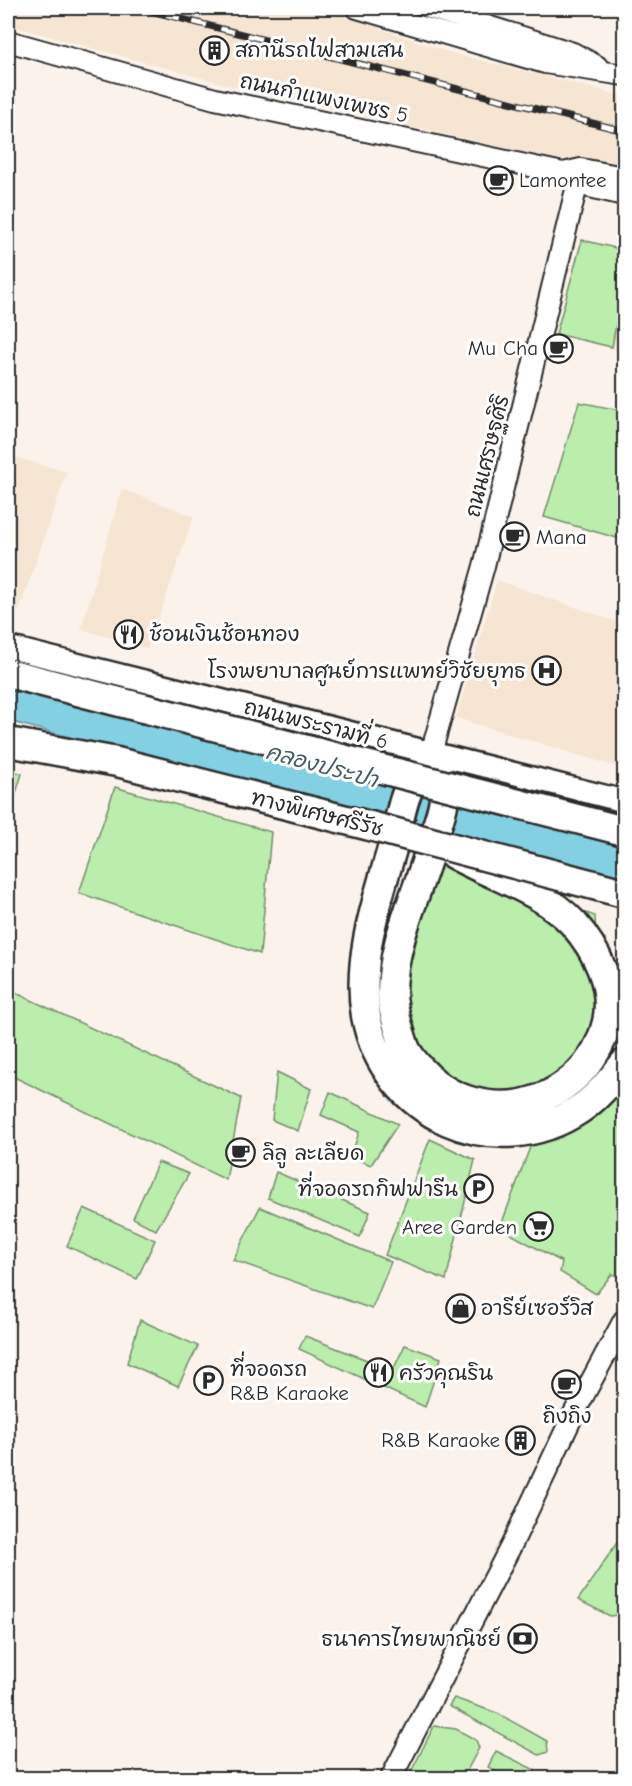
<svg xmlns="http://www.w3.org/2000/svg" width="632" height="1786" font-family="'Comic Neue','Playpen Sans Thai',sans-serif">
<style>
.built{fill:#f6e5d3}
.green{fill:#bbedad;stroke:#738c6c;stroke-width:1.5}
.water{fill:#84d0e3;stroke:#608e99;stroke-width:1.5}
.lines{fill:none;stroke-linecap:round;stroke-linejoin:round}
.tertiary-casing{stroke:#2b2b2b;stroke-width:24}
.secondary-casing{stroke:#2b2b2b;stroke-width:26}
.motorway-casing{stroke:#2b2b2b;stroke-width:33}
.tertiary{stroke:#fff;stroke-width:20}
.secondary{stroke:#fff;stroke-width:21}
.motorway{stroke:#fff;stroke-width:28}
.rail-casing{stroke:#2b2b2b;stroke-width:7}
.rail{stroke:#fff;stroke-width:4.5;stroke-dasharray:14;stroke-linecap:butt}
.motorway-bridge-casing{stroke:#2b2b2b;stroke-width:33;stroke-linecap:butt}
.motorway-bridge{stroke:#fff;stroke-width:28}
.labels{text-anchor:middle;stroke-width:6;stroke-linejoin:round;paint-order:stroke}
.poi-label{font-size:21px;fill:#2b2b2b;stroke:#fff;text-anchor:start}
.street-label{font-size:21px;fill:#2b2b2b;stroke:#fff}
.water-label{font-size:22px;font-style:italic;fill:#465d62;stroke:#fff}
</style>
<rect width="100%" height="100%" fill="#fbf3eb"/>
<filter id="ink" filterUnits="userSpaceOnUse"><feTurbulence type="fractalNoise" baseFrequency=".0167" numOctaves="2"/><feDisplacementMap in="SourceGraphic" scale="12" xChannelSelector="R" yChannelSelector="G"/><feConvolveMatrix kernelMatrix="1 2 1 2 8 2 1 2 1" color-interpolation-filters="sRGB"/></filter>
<g filter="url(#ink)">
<path class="built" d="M8 8H321L448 52 624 96V167L546 157 242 89 8 25Z
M567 290 624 305V351L555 335Z
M8 455 67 472 19 611 8 609Z
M122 489 194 516 148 649 81 629Z
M497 580 624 624V769L456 718Z"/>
<path class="green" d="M582 240 624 250V312H618L612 347 556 334Z
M579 402 624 411V540L544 517Z
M8 769 22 774 8 818Z
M115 787 271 832 260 954 79 893Z
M436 862 595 916 601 1016 593 1041 556 1080 530 1094H477L437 1074 411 1038 403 994Z
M14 992 241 1098 226 1180 8 1074V1007Z
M277 1072 311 1089 298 1131 272 1120Z
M624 1080V1279L612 1274 596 1294 560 1272 562 1262 500 1228 533 1139Z
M330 1092 398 1124 371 1165 351 1157 359 1132 321 1115Z
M430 1139 475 1160 446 1280 385 1255Z
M158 1162 189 1174 156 1230 133 1218Z
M276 1172 370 1212 360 1237 268 1198Z
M260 1207 391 1262 372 1309 233 1260Z
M84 1208 155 1240 137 1279 67 1246Z
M140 1320 198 1346 178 1386 127 1363Z
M305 1336 393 1370 405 1345 441 1358 425 1407 299 1349Z
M623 1534 624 1614 610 1616 578 1600Z
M454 1698 497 1713 547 1741 548 1752 539 1755 449 1706Z
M434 1726 456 1729 476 1740 479 1748 463 1778H408Z
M496 1751 535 1770 531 1778H499L501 1774 488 1767Z"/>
<path class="water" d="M8 684 624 845V882L8 721Z"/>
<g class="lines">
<defs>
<path id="tertiary" d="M357 8 545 63 624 75
M430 8 573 53 597 66
M8 41 215 99 563 173 581 169 624 177
M567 176 577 184 624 195
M431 753 484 566 581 169
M391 1778 512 1544 573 1415 624 1320"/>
<path id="secondary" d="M8 647 624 801"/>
<path id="motorway" d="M8 673 143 708
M8 742 117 762 370 826
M431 753C434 766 444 783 444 796 444 809 437 824 434 836 421 887 392 939 392 993 392 1010 399 1029 404 1045 408 1058 420 1069 429 1078 446 1094 465 1102 489 1105 542 1111 595 1076 607 1022 615 986 596 949 573 923 540 888 488 875 448 851
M427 759C422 768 415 776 410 786 401 802 399 825 394 842 378 899 356 957 366 1016 384 1115 495 1166 580 1109 598 1097 611 1080 624 1064"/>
</defs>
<use href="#tertiary" class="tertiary-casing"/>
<use href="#secondary" class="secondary-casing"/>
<use href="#motorway" class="motorway-casing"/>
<use href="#tertiary" class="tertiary"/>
<use href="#secondary" class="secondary"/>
<use href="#motorway" class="motorway"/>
<defs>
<path id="rail" d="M139 8 624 131"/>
</defs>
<use href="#rail" class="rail-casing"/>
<use href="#rail" class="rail"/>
<defs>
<path id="motorway-bridge" d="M143 708 624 831
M370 826 624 893"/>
</defs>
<use href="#motorway-bridge" class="motorway-bridge-casing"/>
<use href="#motorway-bridge" class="motorway-bridge"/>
</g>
</g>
<defs>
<symbol id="building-ring" viewBox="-11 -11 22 22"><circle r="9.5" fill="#fff" stroke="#2b2b2b" stroke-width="1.5"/><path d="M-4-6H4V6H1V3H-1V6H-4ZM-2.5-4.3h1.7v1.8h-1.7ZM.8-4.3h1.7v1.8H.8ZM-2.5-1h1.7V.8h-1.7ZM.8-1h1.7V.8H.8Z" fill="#2b2b2b"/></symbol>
<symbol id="cafe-ring" viewBox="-11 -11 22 22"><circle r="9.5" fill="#fff" stroke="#2b2b2b" stroke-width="1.5"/><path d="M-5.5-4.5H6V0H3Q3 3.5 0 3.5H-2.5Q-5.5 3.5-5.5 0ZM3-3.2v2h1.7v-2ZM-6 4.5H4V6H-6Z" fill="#2b2b2b"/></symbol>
<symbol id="restaurant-ring" viewBox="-11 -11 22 22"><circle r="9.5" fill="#fff" stroke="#2b2b2b" stroke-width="1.5"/><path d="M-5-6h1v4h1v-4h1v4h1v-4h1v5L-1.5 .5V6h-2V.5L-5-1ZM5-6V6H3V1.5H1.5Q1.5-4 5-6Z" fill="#2b2b2b"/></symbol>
<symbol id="hospital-ring" viewBox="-11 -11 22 22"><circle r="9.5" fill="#fff" stroke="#2b2b2b" stroke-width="1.5"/><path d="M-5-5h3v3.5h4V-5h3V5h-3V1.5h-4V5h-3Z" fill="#2b2b2b"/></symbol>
<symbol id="parking-ring" viewBox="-11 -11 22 22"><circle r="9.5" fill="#fff" stroke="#2b2b2b" stroke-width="1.5"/><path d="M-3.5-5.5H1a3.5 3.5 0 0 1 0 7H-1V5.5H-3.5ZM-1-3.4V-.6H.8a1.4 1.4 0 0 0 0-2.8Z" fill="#2b2b2b"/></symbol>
<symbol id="supermarket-ring" viewBox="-11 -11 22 22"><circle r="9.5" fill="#fff" stroke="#2b2b2b" stroke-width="1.5"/><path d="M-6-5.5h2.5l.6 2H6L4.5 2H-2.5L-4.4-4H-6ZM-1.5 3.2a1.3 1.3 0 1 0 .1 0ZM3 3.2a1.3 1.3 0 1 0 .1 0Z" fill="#2b2b2b"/></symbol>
<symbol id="shop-ring" viewBox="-11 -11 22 22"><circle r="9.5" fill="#fff" stroke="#2b2b2b" stroke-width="1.5"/><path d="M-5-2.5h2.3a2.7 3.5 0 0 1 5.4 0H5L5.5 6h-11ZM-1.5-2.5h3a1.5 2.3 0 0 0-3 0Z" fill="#2b2b2b"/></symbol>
<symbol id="bank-ring" viewBox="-11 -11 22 22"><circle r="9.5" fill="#fff" stroke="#2b2b2b" stroke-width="1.5"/><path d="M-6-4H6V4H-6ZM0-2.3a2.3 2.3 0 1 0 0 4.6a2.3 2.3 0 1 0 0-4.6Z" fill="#2b2b2b"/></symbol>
</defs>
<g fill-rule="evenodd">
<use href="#building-ring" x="198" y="34" width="33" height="33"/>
<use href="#cafe-ring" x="482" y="164" width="33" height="33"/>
<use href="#cafe-ring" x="542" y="332" width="33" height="33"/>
<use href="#cafe-ring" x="498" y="520" width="33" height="33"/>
<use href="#restaurant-ring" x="112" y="618" width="33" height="33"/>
<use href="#hospital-ring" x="530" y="654" width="33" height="33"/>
<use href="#cafe-ring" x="224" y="1136" width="33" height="33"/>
<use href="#parking-ring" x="462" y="1172" width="33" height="33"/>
<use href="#supermarket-ring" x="522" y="1210" width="33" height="33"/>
<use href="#shop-ring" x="444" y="1292" width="33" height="33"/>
<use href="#restaurant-ring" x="362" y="1356" width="33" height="33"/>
<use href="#parking-ring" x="192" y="1364" width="33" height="33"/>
<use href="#cafe-ring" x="550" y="1368" width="33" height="33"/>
<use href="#building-ring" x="504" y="1424" width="33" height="33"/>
<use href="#bank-ring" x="506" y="1622" width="33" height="33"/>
</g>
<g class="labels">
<g class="poi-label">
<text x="235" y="57">สถานีรถไฟสามเสน</text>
<text x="519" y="187">Lamontee</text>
<text x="538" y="355" text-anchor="end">Mu Cha</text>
<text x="536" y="544">Mana</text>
<text x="149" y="641">ช้อนเงินช้อนทอง</text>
<text x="526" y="678" text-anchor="end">โรงพยาบาลศูนย์การแพทย์วิชัยยุทธ</text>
<text x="262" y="1160">ลิลู ละเลียด</text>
<text x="458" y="1196" text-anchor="end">ที่จอดรถกิฟฟารีน</text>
<text x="517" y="1234" text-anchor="end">Aree Garden</text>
<text x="481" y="1315">อารีย์เซอร์วิส</text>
<text x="230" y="1376">ที่จอดรถ<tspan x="230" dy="24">R&amp;B Karaoke</tspan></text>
<text x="399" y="1380">ครัวคุณริน</text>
<text x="567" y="1423" text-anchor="middle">ถิงถิง</text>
<text x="500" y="1447" text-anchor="end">R&amp;B Karaoke</text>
<text x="501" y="1646" text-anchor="end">ธนาคารไทยพาณิชย์</text>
</g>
<g class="street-label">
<text transform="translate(324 98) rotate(12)" y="7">ถนนกำแพงเพชร 5</text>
<text transform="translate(487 456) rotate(-76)" y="7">ถนนเศรษฐศิริ</text>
<text transform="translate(316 724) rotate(14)" y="7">ถนนพระรามที่ 6</text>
<text transform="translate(317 813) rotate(14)" y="7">ทางพิเศษศรีรัช</text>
</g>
<g class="water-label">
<text transform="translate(322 765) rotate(15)" y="8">คลองประปา</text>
</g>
</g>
<rect width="632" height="1786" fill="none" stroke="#fff" stroke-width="30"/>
<rect x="15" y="15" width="602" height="1756" fill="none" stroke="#2b2b2b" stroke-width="2" filter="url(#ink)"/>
</svg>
